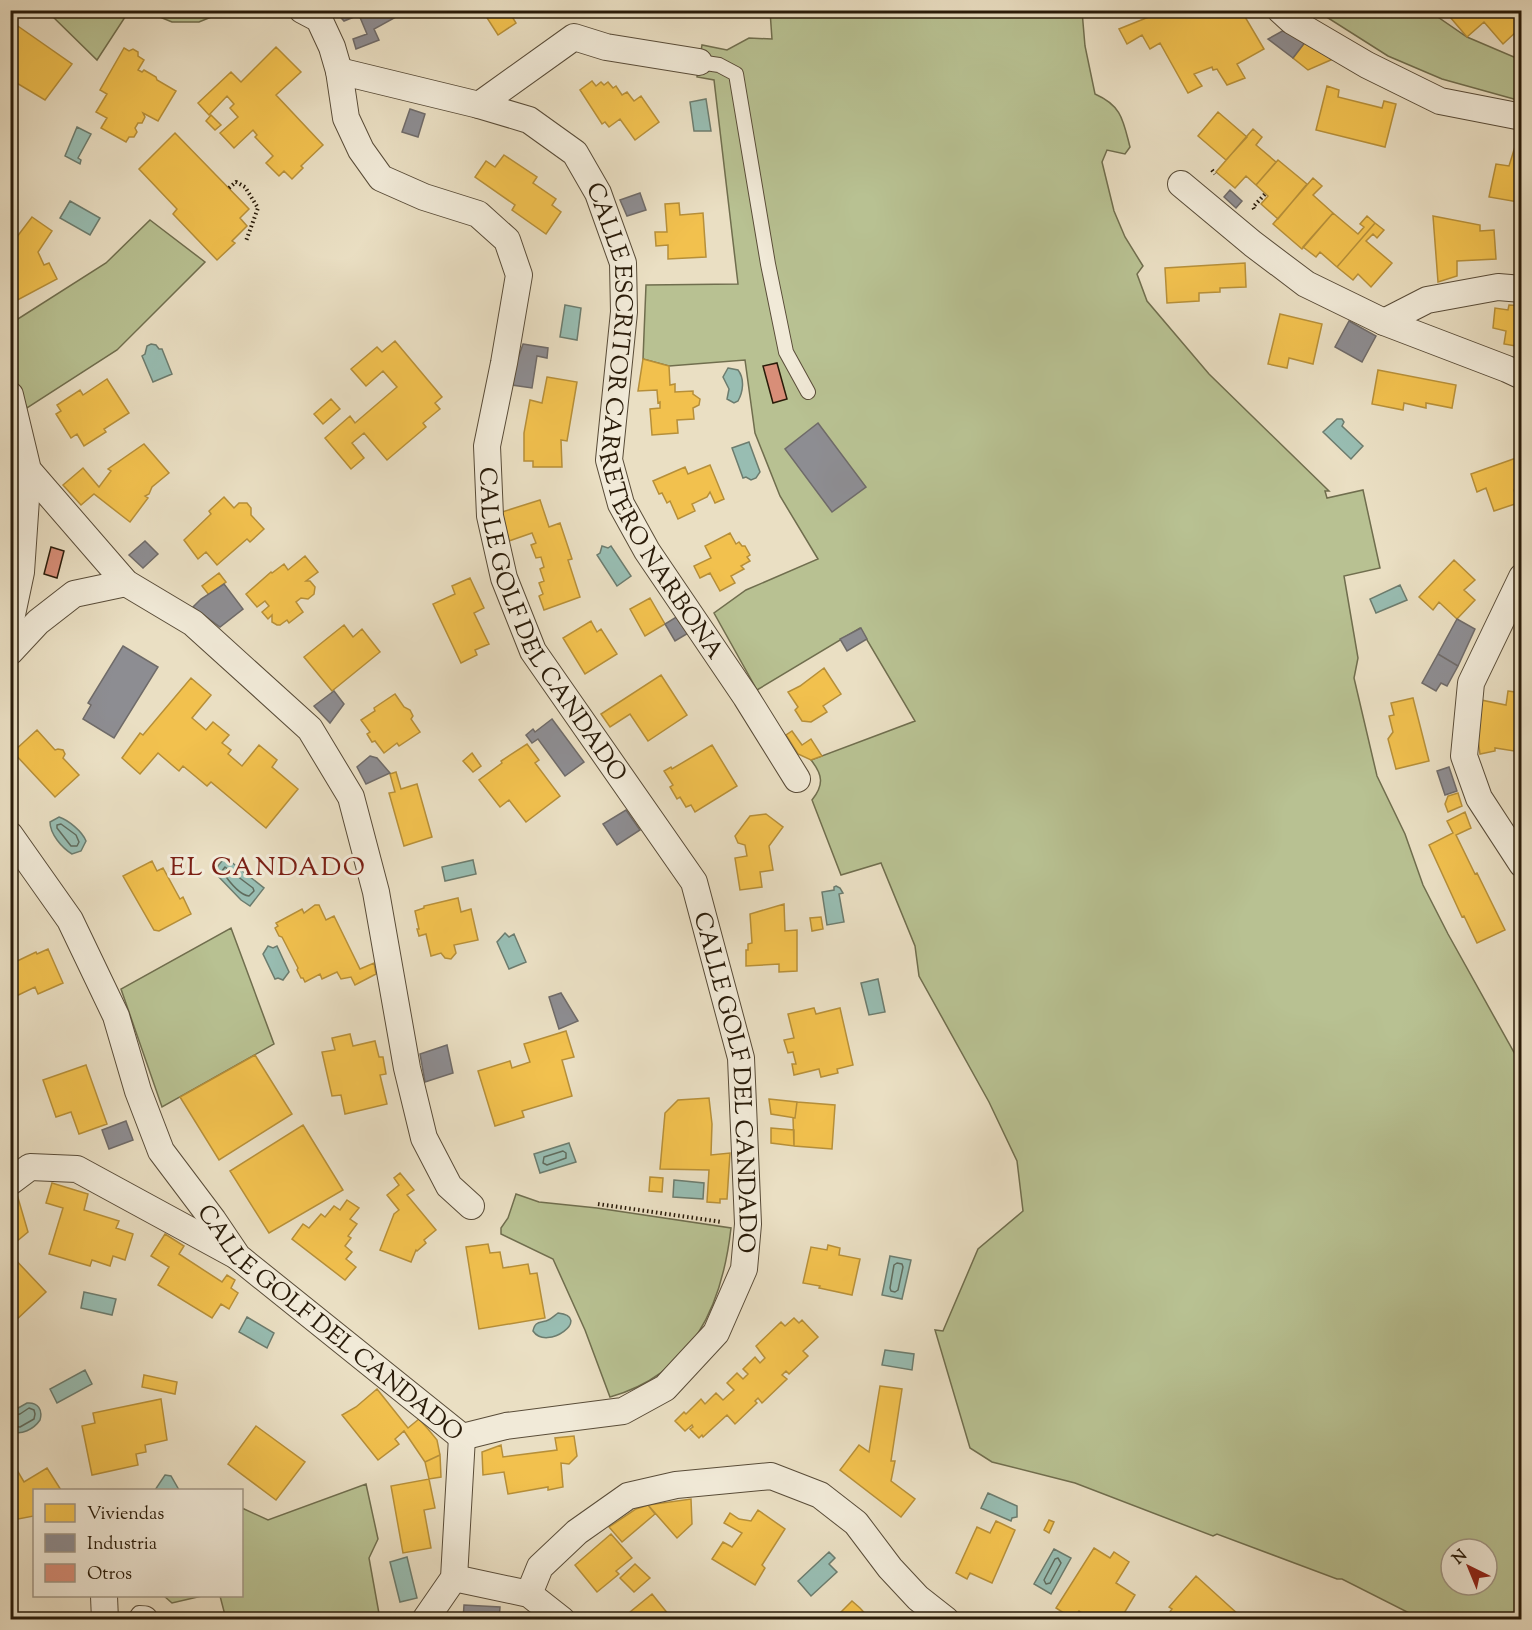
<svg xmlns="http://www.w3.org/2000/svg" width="1532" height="1630" font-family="'Sorts Mill Goudy',serif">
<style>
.green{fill:#b8c192;stroke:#706e4e;stroke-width:1.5;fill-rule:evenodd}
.water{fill:#98bdb2;stroke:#6c7c6e;stroke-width:1.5}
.homes{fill:#f2c14e;stroke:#b68f39;stroke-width:1.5}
.industry{fill:#8d8d92;stroke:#6f6b69;stroke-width:1.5}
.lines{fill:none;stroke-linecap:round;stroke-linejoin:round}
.shore{stroke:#606c5e;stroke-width:1.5}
.building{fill:#d88e78;stroke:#291b09;stroke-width:1.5}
.lane-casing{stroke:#594c38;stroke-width:16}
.street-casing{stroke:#594c38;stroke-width:28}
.path{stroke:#291b09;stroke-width:4;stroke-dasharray:1.5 3;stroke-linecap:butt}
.lane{stroke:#f1ead8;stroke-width:14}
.street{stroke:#f1ead8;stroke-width:26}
.labels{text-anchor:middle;stroke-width:6;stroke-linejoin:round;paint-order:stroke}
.street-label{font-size:24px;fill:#291b09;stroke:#f1ead8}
.neighbourhood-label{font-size:26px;letter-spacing:1.5px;fill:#7a1f14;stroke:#f1ead8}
</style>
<rect width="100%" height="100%" fill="#eadfc3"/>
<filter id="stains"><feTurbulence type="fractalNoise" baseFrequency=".00333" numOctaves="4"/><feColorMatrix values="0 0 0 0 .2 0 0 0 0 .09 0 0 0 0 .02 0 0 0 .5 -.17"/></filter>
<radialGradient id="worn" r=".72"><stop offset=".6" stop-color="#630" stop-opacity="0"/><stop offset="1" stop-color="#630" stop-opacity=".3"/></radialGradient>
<path class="green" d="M47 11H129L97 60Z
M145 11H226L199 22H172Z
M770 11H1082L1085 46 1095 94C1122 106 1123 120 1130 147L1125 154 1107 150 1102 162 1114 211 1125 237 1143 266 1137 274 1147 301 1209 374 1329 491H1325L1327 498 1363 490 1380 568 1344 576 1358 658 1354 678 1377 776 1405 834 1423 885 1448 934 1521 1065V1619H1475L1457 1614 1417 1617 1342 1579H1337L1217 1534 1213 1536 1075 1483 992 1462 970 1448 935 1330 943 1331 978 1249 1023 1211 1017 1161 989 1102 919 976 915 946 881 863 841 875 812 800C824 785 823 775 811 760L915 721 860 628 757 690 714 613 746 590 818 559 780 496 755 433 745 360 669 366 643 359 646 285 738 284 714 80 697 77 702 45 727 50 749 38 772 39ZM1451 1549H1487V1585H1451Z
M1317 11H1429L1467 37 1521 60V101L1442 79 1388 56Z
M150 220 205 262 117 350 27 408 11 372 10 324 106 263Z
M231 928 274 1044 162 1107 121 989Z
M516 1194 539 1202 597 1208 731 1228C722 1307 692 1374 610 1397L585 1330 553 1259 501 1234V1228L508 1218Z
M366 1484 378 1539 369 1558 380 1619H226L220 1596H242V1508L268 1520Z
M164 1596H202L172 1603Z"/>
<path class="water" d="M706 99 711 131H694L690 102Z
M77 127 91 134 78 158 81 160 80 164 65 156Z
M70 201 100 218 90 235 60 218Z
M565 305 581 308 577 340 560 337Z
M151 344 156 345 159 349H162L172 374 153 382 142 356 145 354 147 346Z
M728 368 738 370C745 379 743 392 738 401L734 403 727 399 729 389 723 377Z
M1337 419H1342L1344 422 1342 426 1363 446 1351 459 1323 432Z
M749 442 760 472 756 478 751 480 746 477 743 478 732 448Z
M602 546 608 548 611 546 631 576 617 586 597 555 600 553Z
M1400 585 1407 600 1376 613 1370 599Z
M59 817C68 820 82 831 86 841L81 851 72 854C62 848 50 834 50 822Z
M225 857 264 888 250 906 241 900 216 874 214 871Z
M473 860 476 874 445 881 442 867Z
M836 886 840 888 843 893 839 894 844 922 827 925 822 892 834 890V887Z
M505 933 509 937 514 934 526 962 509 969 497 942Z
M268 946 273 948 277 946 289 972 283 980 278 978 275 979 263 954Z
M878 979 885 1012 869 1015 861 983Z
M569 1143 576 1162 540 1173 534 1154Z
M674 1180 704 1183 703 1199 673 1197Z
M890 1256 911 1260 902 1299 882 1295Z
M84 1292 116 1299 112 1315 81 1308Z
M558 1313C593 1317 547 1352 533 1331 535 1322 538 1323 546 1321 550 1320 554 1316 558 1313Z
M247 1317 274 1333 267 1348 239 1332Z
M885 1350 914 1354 912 1370 882 1365Z
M85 1370 92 1384 57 1403 50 1389Z
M27 1403C38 1402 43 1410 40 1420 34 1429 21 1436 11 1431V1412Z
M165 1475 171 1476 179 1490H155Z
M988 1493 1017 1506V1517L1012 1518 1011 1521 981 1508Z
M1054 1549 1071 1558 1051 1594 1034 1584Z
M829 1552 835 1558 829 1564 837 1572 811 1596 798 1581Z
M407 1557 417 1598 400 1602 390 1562Z"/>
<path class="homes" d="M482 10H508L516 23 498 35Z
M629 10H645L644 15Z
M666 10H689L687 17Z
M1166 10H1241L1264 49 1237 64 1245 78 1227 85 1217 69 1213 70 1212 67 1194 74 1202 86 1188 93 1160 43 1150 49 1142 35 1127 44 1119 29Z
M1444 10H1522V35L1517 31 1503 44 1484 22 1467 37Z
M12 22 72 64 45 100 10 79V25Z
M1306 41 1333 59 1308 70 1293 58Z
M276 47 301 72 276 95 323 145 301 166 303 168 292 179 284 171 279 176 266 163 273 156 255 137 257 135 253 130 234 148 220 133 238 117 230 108 234 104 227 96 209 115 198 103 231 72 241 82Z
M124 48 129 51 133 49 138 52V56L144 60 138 70 142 72 144 70 156 77 157 80 176 91 158 121 143 113 145 117 142 123H138L135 128 137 132 134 137H129L126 142 101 128 107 118 96 112 107 94 100 90Z
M592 81 596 86 601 82 604 85 608 82 613 88 616 86 622 95 627 92 634 101 641 96 659 122 635 140 620 119 609 127 605 122 602 124 580 90Z
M1327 86 1339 90 1338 97 1382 108 1384 101 1396 104 1385 147 1316 130Z
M1218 112 1247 137 1226 160 1198 136Z
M211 115 221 125 215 130 206 121Z
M1253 129 1262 137 1256 145 1276 162 1256 185 1246 176 1235 188 1216 172Z
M175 133 249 209 240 218 247 226 232 241 235 243 217 260 173 214 177 209 139 169Z
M1517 140 1522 141V193L1518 202 1489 197 1496 164 1509 166Z
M504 155 537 177 533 183 556 199 552 205 561 212 546 234 512 210 515 205 475 177 486 161 495 167Z
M1278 160 1307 184 1278 219 1261 204 1268 196 1256 185Z
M1313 178 1322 186 1313 195 1333 213 1302 249 1273 224Z
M679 203 680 215 703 213 706 257 668 259V245L656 246 655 232H667L665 204Z
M1333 213 1358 234 1364 227 1360 224 1367 216 1375 223 1337 267 1320 252 1316 257 1303 247Z
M1433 216 1480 225V231L1494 230 1496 259 1457 261V276L1438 282Z
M32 217 52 231 38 252 44 265 49 263 57 279 10 304V246Z
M1375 223 1384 230 1377 238 1373 234 1366 241 1392 263 1371 287 1358 274 1353 280 1337 267Z
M1245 263 1246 287 1220 288V292L1199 293V301L1167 303 1165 268Z
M1509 305 1522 306V347L1504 344 1506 331 1493 328 1495 308 1508 310Z
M1280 314 1322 324 1313 364 1289 358 1287 368 1268 364Z
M395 341 442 397 435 403 440 409 423 423 426 427 387 460 364 433 352 443 364 458 351 469 325 438 350 416 355 423 397 387 383 371 366 386 351 369 377 347 382 352Z
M643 359 669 366 670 385 675 384V392L693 391V394L700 399 699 405 693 408 694 419 677 420 678 433 652 435 650 409 660 408V402L658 403 657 390 638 391Z
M1378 370 1456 385 1452 408 1426 403V408L1404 403 1403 410 1372 404Z
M547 377 577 382 567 441 561 440 562 467H533V461H524V433L530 400 542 403Z
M107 379 129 413 104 429 106 432 84 446 77 434 71 438 56 414 61 411 57 405 80 390 83 395Z
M331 399 340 409 323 424 314 414Z
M144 444 169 473 152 487 149 494 145 496 148 498 130 522 94 494 81 505 63 485 83 468 99 487 111 471 108 469Z
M1519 457 1522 464V487L1514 490 1518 503 1494 511 1486 488 1477 492 1471 474Z
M710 465 724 499 715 503 710 492 707 497 692 504 695 511 678 519 670 501 667 503 662 493 659 494 653 481 685 467 688 474Z
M224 497 234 508 239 503H247L251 508V515L264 529 250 542 247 539 217 565 206 552 198 559 184 540 211 514 209 511Z
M540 500 549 527 560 523 572 559 568 560 580 597 544 610 539 596 543 594 539 583 544 581 540 569 544 567 541 557 536 558 531 545 536 543 532 533 509 541 502 512Z
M730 533 736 544 739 542 742 546H745L750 555 747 557 750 561 741 566 744 569 731 576 735 583 720 591 710 573 700 578 694 566 711 558 705 546Z
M305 556 318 572 306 581H310L315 587 314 594 308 599 301 598 296 602 303 612 289 623 287 620 280 625H277L272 622V615L268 619 262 612 269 606 265 601 257 607 246 594 271 572 272 573 284 564 288 570Z
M1454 560 1475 580 1464 590 1475 600 1457 619 1439 602 1433 610 1419 597Z
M219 573 226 582 209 595 202 586Z
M470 578 484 608 474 613 489 644 475 650 477 655 461 663 433 604 455 594 452 586Z
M650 598 665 624 645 636 630 609Z
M591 621 597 632 601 629 617 654 585 674 563 638Z
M344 625 353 637 362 629 380 652 332 691 304 657Z
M824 668 841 694 823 706 827 712 811 722 802 721 795 710 798 707 788 692 800 686Z
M661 675 687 715 648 741 630 714 610 727 601 714Z
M191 678 211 695 192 718 206 730 213 722 229 735 222 743 231 750 228 754 242 766 259 745 277 760 272 767 298 789 266 828 211 782 207 786 183 766 179 771 158 753 140 774 122 758 140 733 143 735Z
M1508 691 1522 693V746L1515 745 1514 751 1495 748V751L1480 754 1478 739 1481 700 1506 705Z
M395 694 404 707 410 710 413 716 411 719 420 732 399 746 397 743 384 753 375 741 372 742 367 734 370 732 361 720 375 711 374 708Z
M1413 698 1429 761 1396 769 1388 739 1393 732 1389 716 1394 715 1391 703Z
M37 730 55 750 58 749 63 750 65 754 63 758 79 775 55 797 13 752Z
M792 731 802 745 811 739 822 756 811 760 798 754 786 735Z
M527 744 539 760 535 763 560 796 526 822 509 800 500 807 479 780 502 763 501 761Z
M712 745 737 786 695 812 691 805 686 807 680 797 677 799 670 787 673 785 664 771 671 767 672 769Z
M472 753 481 766 473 772 463 761Z
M396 772 401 789 417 784 432 837 404 846 389 793 395 792 390 774Z
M1458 793 1462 806 1448 812 1445 804 1448 796Z
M1465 812 1471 828 1456 835 1475 874 1477 873 1505 930 1477 943 1464 916 1462 917 1429 845 1453 833 1447 821Z
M766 814 783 827 769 846 773 870 760 872 762 887 740 890 735 858 747 856 745 845 738 843 735 836 750 816Z
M152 861 157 871 163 868 180 899 183 897 191 914 159 931 154 930 123 876Z
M458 898 461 912 471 909 478 940 454 945 456 953 451 959 445 958 441 953 431 956 426 934 419 936 417 929H419L415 911 424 908V906Z
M784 904 785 931 797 930V971L779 972V964L746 966V950H748V944L752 943 750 914Z
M315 905H319L326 920 334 916 360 969 374 963 376 974 355 985 351 977 341 979 337 972 322 979 320 974 305 982 303 978H301L297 970 298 968 282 937 279 936 275 928 278 926 276 923 302 909 304 913Z
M821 917 823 929 812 931 810 918Z
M48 949 63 983 38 994 35 987 10 999V966L14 964 13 963 36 952 37 954Z
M814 1008 816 1014 840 1008 853 1065 837 1069 838 1073 821 1077 819 1069 794 1075 792 1064H796L793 1052 788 1053 784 1040 794 1038 788 1014Z
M566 1031 574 1057 562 1060 572 1096 522 1111 524 1117 495 1126 478 1071 510 1061 512 1068 530 1062 524 1044Z
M350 1034 353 1046 375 1041 379 1057H383L386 1074 380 1075 387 1104 345 1114 341 1095 332 1096 322 1052 335 1050 332 1038Z
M255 1055 292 1114 219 1160 180 1097Z
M86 1065 107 1124 79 1134 71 1112 56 1117 43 1080Z
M709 1098 712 1124 711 1155 730 1153 727 1199H720V1203L707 1202 709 1170 660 1169 665 1113 678 1100Z
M769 1099 797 1102 795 1118 771 1114Z
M797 1102 835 1105 832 1149 794 1146 793 1118H795Z
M303 1125 343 1190 269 1233 230 1171Z
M771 1128 794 1130V1146L771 1143Z
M400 1173 414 1190 407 1195 436 1230 424 1240 426 1243 417 1251 416 1250 411 1262 380 1250 394 1214 399 1210 387 1195 399 1185 394 1178Z
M650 1177 663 1178 662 1192 649 1191Z
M52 1183 88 1194 84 1210 119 1221 116 1228 133 1234 125 1260 113 1256 110 1266 92 1260 90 1266 49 1254 63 1208 46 1203Z
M16 1191 28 1232 10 1247V1200Z
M347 1200 359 1208 350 1219 357 1224 348 1236 351 1238 345 1246 352 1252 346 1259 356 1267 345 1280 292 1239 303 1224 309 1228 321 1214 325 1217 334 1206 340 1210Z
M165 1234 184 1246 179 1254 222 1282 227 1275 235 1280 231 1288 238 1293 229 1309 221 1304 212 1318 158 1285 169 1267 151 1256Z
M488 1244 490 1253 500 1252 503 1268 528 1264 530 1274 537 1273 545 1318 479 1329 466 1247Z
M828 1245 840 1248 839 1255 860 1259 852 1295 819 1288 820 1286 803 1283 811 1247 827 1250Z
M10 1254 46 1292 14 1322 10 1319Z
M794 1318 799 1323 802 1320 818 1337 803 1351 808 1356 789 1374 786 1371 782 1375 787 1379 762 1403 758 1398 755 1401 757 1403 735 1424 727 1415 703 1437 702 1435 699 1438 690 1429 693 1427 692 1425 685 1431 675 1421 684 1412 686 1414 701 1399 705 1404 716 1393 723 1400 734 1390 727 1383 737 1373 743 1379 748 1374 743 1369 755 1357 760 1363 765 1358 756 1346 781 1322 785 1326Z
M144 1375 177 1382 175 1394 142 1387Z
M880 1386 902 1389 891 1461H895L891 1481 915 1499 901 1517 840 1470 859 1445 869 1452Z
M377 1389 408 1428 419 1419 428 1429 437 1440 440 1455 425 1462 404 1431 395 1439 399 1444 378 1460 342 1415 356 1407Z
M161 1399 167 1440 145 1445 146 1452 136 1454 138 1465 92 1475 82 1426 95 1423 93 1413Z
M256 1426 305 1462 276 1500 228 1464Z
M574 1436 577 1456 569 1464 561 1463 563 1487 548 1490V1487L508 1494 504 1472 483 1475 482 1452 501 1445 503 1457 557 1450 555 1438Z
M440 1455 441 1477 429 1479 425 1462Z
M47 1468 61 1490H34V1516L13 1520 10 1516V1474L17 1470 24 1482Z
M429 1479 435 1508 424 1510 431 1548 403 1553 391 1486Z
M691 1499 692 1524 677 1538 648 1505Z
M648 1505 655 1514 622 1542 609 1527 636 1509Z
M758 1510 785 1529 762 1565 765 1568 755 1585 712 1559 723 1542 732 1547 742 1533 724 1523 730 1513 739 1519 751 1521Z
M1049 1520 1054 1522 1049 1533 1044 1530Z
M996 1521 1015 1530 992 1583 970 1573 967 1579 956 1573 977 1527 990 1533Z
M611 1534 632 1558 616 1571 619 1574 597 1592 575 1565Z
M1094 1548 1110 1558 1114 1552 1129 1562 1116 1583 1135 1595 1120 1620H1092L1079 1611 1073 1619 1056 1608Z
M635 1564 650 1578 634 1592 620 1578Z
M1196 1576 1239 1615 1234 1620H1164L1172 1609 1169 1607Z
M652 1594 673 1620H626L624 1617Z
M852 1601 860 1608 871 1620H839L836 1617Z"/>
<path class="industry" d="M334 10H392L396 17 374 29 379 40 356 49 353 39 367 34 359 15 344 21Z
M1288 28 1306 41 1293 58 1268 39Z
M410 109 425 114 418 137 402 132Z
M1230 190 1242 201 1236 208 1224 197Z
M640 193 646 210 627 216 620 200Z
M1349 321 1376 336 1362 362 1335 347Z
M523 344 548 348 547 358 537 356 532 388 512 385 516 364Z
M818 423 866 487 832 512 785 449Z
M145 541 158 554 143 568 129 555Z
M224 584 243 609 220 627 193 607 201 599Z
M678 616 690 632 675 641 665 624Z
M1457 619 1475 629 1458 666 1438 654Z
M861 628 867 639 847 651 840 639Z
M123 646 158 667 114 738 83 719 91 705 88 703Z
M1438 654 1458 666 1447 686 1441 683 1436 691 1422 683Z
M334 691 344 704 330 723 314 706Z
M552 719 584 762 565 776 538 739 532 743 526 735 533 729 535 732Z
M370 756 377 758 390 773 366 784 357 767Z
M1449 767 1457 791 1445 795 1437 771Z
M626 810 640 830 617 845 603 824Z
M561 993 578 1021 559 1029 549 997Z
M447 1045 453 1073 425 1082 420 1054Z
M126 1121 133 1140 109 1149 102 1130Z
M464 1605 500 1607 499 1620H463Z"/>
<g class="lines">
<path class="shore" d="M61 824 76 835 79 842 77 846H71L57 828V825Z
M225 867 253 888 254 891 249 896C239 895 228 880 222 871Z
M563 1151 566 1153V1158L547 1165 543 1163 544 1157Z
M897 1263 902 1264 903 1267 898 1290 895 1292 891 1291 890 1288 894 1265Z
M10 1416 20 1414 29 1408 34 1410 35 1414 34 1419 20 1427 10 1426
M1058 1558 1061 1563 1050 1583 1046 1584 1044 1580 1055 1559Z"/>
</g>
<path class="building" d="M777 363 787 399 773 403 763 366Z
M51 547 64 551 57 578 44 574Z"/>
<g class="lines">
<defs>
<path id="lane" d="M699 62 719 65 736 74 768 264 786 352 808 392
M134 1620 139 1613C146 1613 149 1613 152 1620"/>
<g id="street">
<path id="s1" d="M302 10 319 19 332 47 339 71 346 118 361 150 381 178 424 197 478 214 507 240 519 275 504 363 487 446 490 516 504 578 533 651 694 882 741 1058 748 1224 744 1269 716 1333 665 1388 623 1411 506 1426 462 1437"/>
<path d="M1280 10 1292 21 1367 65 1440 101 1522 117"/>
<path id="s2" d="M339 71 479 105 529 120 575 153 598 193 623 263 624 312 609 460 621 504 647 551 746 697 797 779"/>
<path d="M479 105 574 37 606 47 699 62"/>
<path d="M1181 184 1253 244 1306 284 1384 322 1507 369 1522 376"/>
<path d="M1384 322 1427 300 1498 287 1522 289"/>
<path d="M10 395 28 470 126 583 193 623 310 729 351 797 376 892 407 1068 424 1138 449 1186 471 1206"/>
<path d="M1522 577 1471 683 1464 756 1479 798 1522 864"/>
<path d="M10 624 21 572 28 470"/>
<path d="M10 652 38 622 74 594 126 583"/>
<path id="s3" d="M10 835 70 920 116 1016 138 1091 161 1151 213 1220 238 1257 462 1437"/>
<path d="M10 1182 30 1167 77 1169 235 1255"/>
<path d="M454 1578 529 1594 562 1620"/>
<path d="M529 1594 540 1567 577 1532 628 1496 676 1485 771 1476 820 1495 856 1523 890 1568 918 1598 946 1620"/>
<path d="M104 1596 105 1620"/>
<path d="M425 1620 454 1578 462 1437"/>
</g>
</defs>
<use href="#lane" class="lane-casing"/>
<use href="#street" class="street-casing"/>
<path class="path" d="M1212 170 1215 174
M229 188 236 182 245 187 258 208 246 241
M1254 209 1253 207 1266 193
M598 1204 722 1222"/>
<use href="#lane" class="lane"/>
<use href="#street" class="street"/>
</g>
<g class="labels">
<g class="street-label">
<text dy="8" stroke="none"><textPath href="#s2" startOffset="543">CALLE ESCRITOR CARRETERO NARBONA</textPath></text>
<text dy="8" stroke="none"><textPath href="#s1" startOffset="740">CALLE GOLF DEL CANDADO</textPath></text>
<text dy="8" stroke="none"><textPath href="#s1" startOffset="1244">CALLE GOLF DEL CANDADO</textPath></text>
<text dy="8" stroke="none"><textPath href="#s3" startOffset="596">CALLE GOLF DEL CANDADO</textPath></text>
</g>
<g class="neighbourhood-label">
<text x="268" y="875">EL CANDADO</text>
</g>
</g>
<rect width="1532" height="1630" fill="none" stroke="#eadfc3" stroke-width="36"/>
<rect x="12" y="12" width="1508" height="1606" fill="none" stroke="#291b09" stroke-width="3"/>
<rect x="18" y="18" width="1496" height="1594" fill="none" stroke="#291b09" stroke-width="1.5"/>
<rect x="33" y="1489" width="210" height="108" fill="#f1ead8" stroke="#a19785" stroke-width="1.5"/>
<rect x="45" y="1504" width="30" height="18" fill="#f2c14e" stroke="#a19785" stroke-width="1.5"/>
<text x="87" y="1519" font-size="18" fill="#291b09">Viviendas</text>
<rect x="45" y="1534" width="30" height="18" fill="#8d8d92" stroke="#a19785" stroke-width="1.5"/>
<text x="87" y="1549" font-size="18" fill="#291b09">Industria</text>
<rect x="45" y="1564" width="30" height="18" fill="#d88e78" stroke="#a19785" stroke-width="1.5"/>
<text x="87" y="1579" font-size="18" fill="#291b09">Otros</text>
<g transform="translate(1469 1567) rotate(317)"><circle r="28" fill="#f1ead8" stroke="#a19785" stroke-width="1.5"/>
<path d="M0-4.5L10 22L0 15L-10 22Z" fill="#8f2418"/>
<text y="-9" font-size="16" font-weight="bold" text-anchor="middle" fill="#291b09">N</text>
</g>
<rect width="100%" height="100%" filter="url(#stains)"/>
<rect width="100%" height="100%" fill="url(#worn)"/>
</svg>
